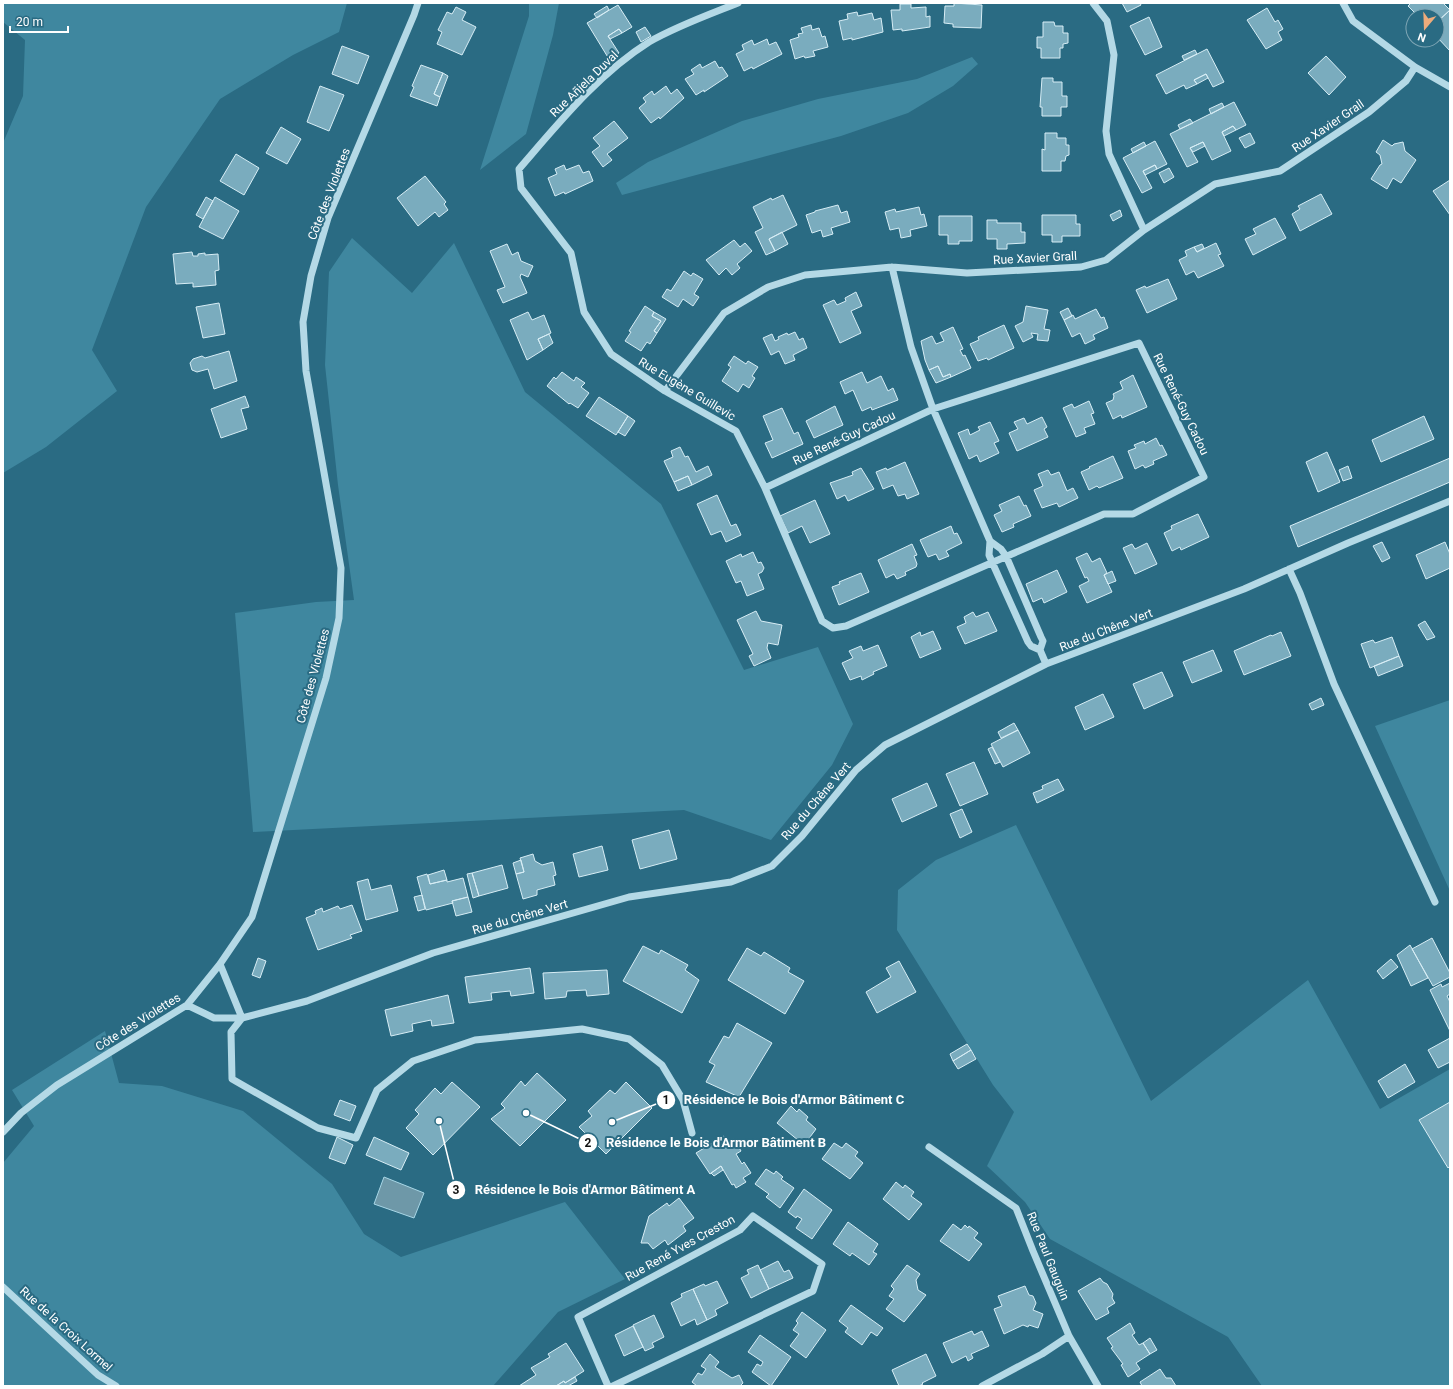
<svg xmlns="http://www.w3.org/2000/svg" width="1453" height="1389" font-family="Roboto,sans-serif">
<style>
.green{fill:#3f879f}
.water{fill:#6e98a8;stroke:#a8d7e7}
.building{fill:#7aacbe;stroke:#d7edf5}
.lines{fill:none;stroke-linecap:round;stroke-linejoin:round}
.minor{stroke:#b4d9e6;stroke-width:7}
.labels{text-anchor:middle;stroke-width:4;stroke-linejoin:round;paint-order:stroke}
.street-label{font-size:12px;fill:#fff;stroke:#2a6b83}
.leader{fill:none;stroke:#fff;stroke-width:1.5}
.callout-dot{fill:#fff;stroke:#2a6b83;stroke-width:1.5}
.mark-label{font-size:12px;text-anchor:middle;font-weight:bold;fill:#111}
.callout-label{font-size:13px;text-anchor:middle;font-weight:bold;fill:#fff;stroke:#2a6b83;stroke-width:4;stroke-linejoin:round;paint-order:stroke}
</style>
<rect width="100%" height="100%" fill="#2a6b83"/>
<path class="green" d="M3 3H347L339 32 293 55 220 99 146 207 92 350 117 391 46 447 3 473V143L23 96 25 40 3 22Z
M529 3H559L553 35 526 134 480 170 529 16Z
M972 57 978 64 953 86 908 113 841 136 622 195 616 183 648 162 742 121 818 99 917 79Z
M352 238 412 293 454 243 525 392 661 504 744 670 818 647 853 724 832 765 771 840 684 810 253 832 235 613 316 602 354 600 338 485 325 365 329 272Z
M1450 700V891L1375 726Z
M1016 825 1151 1101 1308 980 1380 1109 1450 1069V1386H1262L1228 1337 1050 1239 1025 1202 987 1166 1014 1112 993 1085 897 930 898 890 936 860Z
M105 1031 119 1083 162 1086 243 1111 332 1184 364 1234 401 1257 565 1202 625 1279 558 1312 493 1386H3V1163L34 1126 12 1090Z"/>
<path class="water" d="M384 1177 424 1193 414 1218 374 1204Z"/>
<path class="building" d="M954 3 982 5 981 28 953 27V24L944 23 945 6H954Z
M1122 3H1140L1141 5 1127 12Z
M1411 3H1443L1450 10 1437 22V16H1418L1408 6Z
M900 4H911V8L926 7V17L930 16V27L902 31V29L893 30 891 10H900Z
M618 5 632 27 622 33 619 29 608 36 619 53 609 59 587 23Z
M607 6 609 10 597 18 594 14Z
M456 7 466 12 462 20 476 27 462 55 437 44 442 32 438 30 447 12 452 14Z
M1267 8 1275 22 1278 20 1283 29 1278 32 1282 40 1266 49 1247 20Z
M1450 10V51L1437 37V22Z
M857 12 858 16 872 13 874 20 881 18 883 32 852 40V38L843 40 839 21 848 19 847 14Z
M1149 17 1162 47 1145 55 1130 26Z
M1043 22H1054L1055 26H1063V33H1068V43L1063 44V48H1060V58H1041V48H1037V37H1043Z
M811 25 812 30 819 28 822 37 825 36 828 47 813 51 815 56 805 58 804 56 795 59 790 40 799 37 798 34 803 33 801 28Z
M645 27 651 36 641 42 636 32Z
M619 29 622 33 610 39 608 36Z
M767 39 769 45 776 42 782 54 753 69 752 67 744 71 736 54 744 50 742 45 752 40 754 45Z
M342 46 369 56 358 84 332 74Z
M1207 49 1224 82 1213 87 1206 74 1194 80 1197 84 1186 89 1184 85 1166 94 1156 75Z
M1195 50 1197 54 1184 60 1182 56Z
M1326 56 1346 77 1329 95 1308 73Z
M715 61 719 68 722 67 728 76 704 92V90L696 95 685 79 694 74 691 70 700 64 702 68Z
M421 65 443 73 434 94 440 97 437 106 410 96 414 87 412 86Z
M443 73 448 76 440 97 434 94Z
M1206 74 1208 78 1197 84 1194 80Z
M1042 78H1053V82H1062V96H1067V107H1061V116H1042V107H1040Z
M320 86 344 95 329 131 307 122Z
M666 86 671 94 677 89 684 98 660 119 659 117 651 123 639 108 646 102 643 98 652 91 654 95Z
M1234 102 1246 125 1236 130 1233 126 1222 132 1231 151 1212 160 1203 142 1190 148 1198 162 1187 167 1170 134Z
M1222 103 1224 107 1211 114 1209 109Z
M1190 119 1193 123 1180 129 1178 125Z
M614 121 628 138 607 154 612 160 603 167 592 152 600 146 593 138Z
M1233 126 1236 130 1224 136 1222 132Z
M281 127 301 139 287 164 266 153Z
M1045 133H1057V138H1066V145H1069V155L1066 156 1065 161H1061V171H1042V149L1045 150Z
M1250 133 1255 143 1245 148 1239 138Z
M1383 140 1392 146 1394 144 1403 142 1405 151 1416 160 1401 183 1393 178 1387 189 1371 179 1380 165 1382 164 1380 155 1376 152Z
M1155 141 1167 164 1157 169 1155 165 1143 171 1152 188 1142 193 1123 158Z
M1144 142 1146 146 1133 153 1131 149Z
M1203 142 1205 146 1193 152 1190 148Z
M236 154 259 168 244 195 220 181Z
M564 165 566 170 579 165 583 173 589 171 593 181 565 194 564 192 555 196 548 178 557 174 555 169Z
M1155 165 1157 169 1145 175 1143 171Z
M1169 168 1174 177 1164 183 1159 173Z
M425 176 446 202 444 204 448 210 439 217 435 212 418 226 397 198Z
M1450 180V215L1433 191Z
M1321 194 1332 214 1300 231 1292 214 1300 209 1298 206Z
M783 195 797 225 769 239 775 251 766 255 755 232 763 228 753 207 771 198 772 200Z
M206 197 213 201 203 219 196 215Z
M215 197 239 211 223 239 199 227Z
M838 205 841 213 847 211 850 222 831 228 833 234 823 237 821 230 812 233 806 215 815 212V211Z
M919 207 921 215 924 214 927 226 910 230 911 236 901 238 899 228 890 230 885 212 895 209 896 212Z
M1120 210 1122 216 1113 221 1110 215Z
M1042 215H1076V224H1080V236H1062V242H1052V235H1042Z
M939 216H972V241H959V244H948V235H939Z
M1275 218 1286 238 1253 255 1245 239 1256 234 1253 229Z
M987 220H997V223H1021V232H1025V243L1007 244V249H997V239H987Z
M782 232 788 244 775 251 769 239Z
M734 240 740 247 745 243 752 251 737 264 740 268 732 275 726 268 719 275 706 260Z
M1216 243 1221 254 1218 255 1224 266 1198 278 1194 271 1186 275 1179 260 1187 256 1185 251 1194 247 1197 252Z
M507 244 512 255 518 252 521 261 533 266 528 277 521 274 520 277 527 293 503 303 497 290 505 287 490 251Z
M1202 244 1204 248 1197 252 1194 247Z
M192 252 193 256H198V254L205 253V255L218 254 219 270 215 271 216 285 193 287V283L176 284 173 254Z
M684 271 691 276 693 273 703 279 694 294 699 297 693 306 683 299 678 307 662 297 667 289 671 291Z
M1168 279 1177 299 1147 313 1136 290 1145 286 1146 288Z
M856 292 862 306 851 311 861 333 840 343 823 305 834 300 837 305 846 301 845 298Z
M219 303 225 334 203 338 196 307Z
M645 306 654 312 652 316 661 321 654 331 657 333 650 344 647 342 641 351 625 341 631 332 629 331Z
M1026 306 1048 310 1044 329 1050 330 1048 341 1037 340 1038 334 1031 333 1033 337 1023 342 1015 326 1023 322Z
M1068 308 1072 316 1064 320 1060 312Z
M1096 309 1101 318 1104 317 1108 328 1093 335 1095 339 1085 344 1080 333 1072 337 1064 320 1073 315 1075 319Z
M528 312 532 320 544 315 551 333 538 339 543 350 527 360 510 320Z
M654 312 666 319 657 333 654 331 661 321 652 316Z
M1004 325 1014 348 988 360 987 358 978 361 970 344 979 340 978 337Z
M953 327 963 349 960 350 963 356 965 355 971 368 951 377 950 374 943 377 938 366 929 370 925 360 921 341 932 336 936 344 944 341 940 333Z
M795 332 799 340 803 338 807 348 793 355 795 360 785 364 779 351 771 355 763 338 772 334 775 341 779 339 778 337 787 333 788 335Z
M549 334 553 343 543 350 538 339Z
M229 351 237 381 214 389 208 369 197 372 192 370 190 363 193 359 202 356 205 358Z
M734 356 746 364 748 361 758 367 752 376 755 378 749 388 743 384 738 392 722 381 731 367 728 365Z
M938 366 943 377 950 374 951 377 936 383 929 370Z
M562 372 574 381 576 377 585 383 581 387 589 393 578 408 570 403 569 404 547 386 554 377 556 379Z
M862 372 867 383 881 376 888 391 893 388 898 400 872 410 871 407 862 411 853 390 845 394 840 382Z
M1133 375 1147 407 1122 418 1121 415 1113 419 1106 403 1113 400 1114 396 1113 394 1123 389 1120 382Z
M245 396 249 407 241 409 247 429 221 438 211 409Z
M599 397 628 416 616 435 586 416Z
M1089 401 1094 413 1091 414 1095 424 1084 428 1086 433 1076 437 1063 408 1072 404 1074 408Z
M835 406 843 425 814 438 806 421Z
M782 408 794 434 798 432 803 444 772 458 765 443 773 440 763 416Z
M628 416 635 421 625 436 618 432Z
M1424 416 1434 439 1381 462 1372 440Z
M1042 417 1047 427 1044 429 1048 437 1017 451 1009 433 1018 429 1014 422 1024 418 1027 424Z
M990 422 999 441 994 443 999 453 980 462 977 455 969 459 958 433 968 429 970 435 980 430 978 427Z
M1156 438 1160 446 1162 445 1167 455 1153 461 1154 464 1145 468 1143 465 1135 469 1128 451 1136 448 1134 445 1144 441 1145 444Z
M680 447 685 457 688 456 696 472 708 466 712 475 692 485 688 476 674 482 664 461 673 457 671 451Z
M1327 452 1340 482 1318 492 1306 462Z
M1113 456 1123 478 1099 488 1097 486 1089 490 1081 472 1090 468 1089 467Z
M1450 458V482L1298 547 1290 526Z
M905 462 919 494 907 499 905 494 898 496 893 485 883 489 876 472 886 468 887 470Z
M1348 466 1352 478 1343 481 1339 470Z
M861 468 874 489 848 501 845 495 837 499 830 483 853 475 852 472Z
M1048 470 1051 475 1059 472 1067 491 1073 488 1078 498 1059 507 1057 503 1042 508 1034 490 1043 486 1038 474Z
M688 476 692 485 678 491 674 482Z
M717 495 731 526 736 524 741 535 726 542 721 531 711 535 697 504Z
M1019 496 1024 506 1026 505 1031 516 1013 524 1014 527 1002 532 994 515 1002 511 999 505Z
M815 500 830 534 810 543 802 526 788 533 780 516Z
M1198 514 1209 537 1181 550 1180 547 1172 551 1164 533 1172 529 1171 526Z
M951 526 954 534 957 533 962 543 946 551 949 556 939 560 936 554 928 557 920 540Z
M1382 542 1390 558 1382 562 1373 546Z
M1445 542 1450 554V568L1426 579 1416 555Z
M1147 543 1157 564 1135 574 1123 548 1132 544 1135 549Z
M912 544 917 555 914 556 917 564 916 567 905 572 906 575 897 579 894 574 886 578 878 560Z
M753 552 758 563 761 562 764 568 762 572 758 574 764 589 747 596 741 581 736 583 726 561 741 554 742 557Z
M1087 553 1092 562 1100 558 1107 573 1104 575 1112 592 1087 603 1079 586 1089 581 1087 577 1085 578 1076 558Z
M1057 570 1067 592 1044 603 1042 598 1033 602 1026 584Z
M1112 571 1116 581 1108 584 1104 575Z
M861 573 869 592 839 605 832 587 840 584 839 582Z
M756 611 761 621 782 625 778 645 768 643 767 648 771 658 754 666 749 656 753 654 737 620Z
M973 612 976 617 988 612 997 631 965 644 957 627 966 623 964 617Z
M1425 621 1435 637 1427 640 1418 625Z
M933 631 941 649 920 658 911 637 920 632 921 636Z
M1281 632 1291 656 1244 675 1234 651 1271 635 1272 636Z
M1392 637 1399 656 1370 668 1361 644 1373 640 1375 643Z
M878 645 887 666 873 672 874 674 862 680 861 676 850 680 842 663 853 658 849 651 861 646 863 651Z
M1213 650 1222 671 1192 683 1183 662Z
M1399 656 1403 666 1378 676 1374 666Z
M1162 672 1173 696 1144 709 1133 684Z
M1103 694 1114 717 1085 730 1075 707Z
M1321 698 1324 705 1312 710 1309 704Z
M1014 723 1018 730 1001 738 998 732Z
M1018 730 1030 753 1003 767 991 744Z
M992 747 1000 762 995 764 988 749Z
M974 762 988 794 960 806 946 774Z
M1058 779 1064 790 1037 803 1033 793 1043 789 1042 786Z
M927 783 937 806 902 822 892 799Z
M962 809 972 832 960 838 950 814Z
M669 830 677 859 640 869 632 840Z
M602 846 608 870 579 877 573 854Z
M533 854 535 861 542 865 553 862 556 875 553 876 555 885 537 890V895L523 899 516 874 524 872 520 858Z
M521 860 524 872 516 874 513 863Z
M502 865 508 888 479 896 472 873Z
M444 870 447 880 430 884 428 875Z
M472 873 479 896 473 898 467 874Z
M427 874 430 884 447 880V882L463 878 468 897 452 901 453 903 426 910 417 877Z
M368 879 371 890 391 885 398 911 366 920 357 882Z
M422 895 425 909 418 911 414 897Z
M468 897 472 912 456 916 452 901Z
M352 905 362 931 350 935 352 938 318 950 306 918 316 914 315 911 322 908 323 912 338 906 340 909Z
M1432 938 1450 973V977L1433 986 1412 949Z
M1410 945 1428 978 1411 986 1397 955Z
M643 946 659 954 661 950 688 965 685 970 699 980 682 1013 623 981Z
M747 948 761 956 764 952 790 968 788 972 804 981 785 1014 728 980Z
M258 958 266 961 260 978 252 975Z
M1391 959 1398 967 1383 979 1377 971Z
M899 961 916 992 877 1013 866 992 891 977 886 968Z
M530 968 534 993 511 996 510 991 491 993 492 1000 469 1003 465 977Z
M607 970 609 994 587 996 586 990 567 991 566 997 545 999 543 973Z
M1450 983V994L1447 996 1450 1002V1031L1430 990 1441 984 1442 987Z
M448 995 454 1023 432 1026 431 1020 412 1024 413 1031 391 1036 385 1010Z
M737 1023 772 1043 739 1097 706 1082 715 1065 709 1062 724 1036 729 1038Z
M1450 1038V1062L1438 1068 1428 1050Z
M967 1044 971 1050 953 1061 950 1054Z
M971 1050 976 1059 958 1069 953 1061Z
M1405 1064 1415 1082 1388 1098 1378 1081Z
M537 1073 566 1100 520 1146 491 1119 505 1108 501 1104 521 1081 525 1086Z
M452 1082 480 1107 433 1155 406 1128 419 1114 415 1110 435 1088 441 1094Z
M626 1082 652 1108 606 1154 579 1127 592 1116 588 1111 610 1090 615 1094Z
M340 1100 356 1106 350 1121 334 1115Z
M1450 1102V1166L1448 1168 1419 1120Z
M791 1106 797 1112 799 1109 808 1117 806 1120 816 1129 804 1145 777 1123Z
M724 1136 729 1143 734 1139 741 1151 736 1154 742 1164 744 1162 751 1173 743 1178 746 1182 736 1188 734 1184 732 1185 721 1166 710 1174 696 1153Z
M337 1137 353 1145 345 1164 329 1158Z
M374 1137 409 1153 401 1170 366 1155Z
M834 1143 842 1148 846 1143 858 1152 855 1156 863 1163 850 1179 822 1159Z
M721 1166 723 1170 714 1176 711 1173Z
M766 1169 774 1174 776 1171 783 1177 781 1179 794 1188 780 1208 766 1197 769 1194 755 1184Z
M896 1182 903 1188 905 1185 914 1192 911 1196 922 1204 909 1220 883 1199Z
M804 1189 832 1210 812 1239 796 1228 802 1219 797 1216 796 1218 788 1212Z
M679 1198 694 1218 683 1226 686 1231 668 1245 665 1240 653 1249 648 1243H641L649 1216 667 1203 669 1206Z
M848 1222 878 1244 873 1252 877 1254 869 1265 852 1253 850 1256 833 1244Z
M953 1224 961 1230 965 1225 968 1228 969 1226 978 1233 974 1238 982 1244 969 1261 940 1241Z
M778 1261 784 1272 789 1270 793 1278 769 1289 760 1270Z
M758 1265 769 1289 751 1298 741 1278 749 1274 747 1270Z
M907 1265 920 1274 916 1280 918 1290 926 1295 904 1322 886 1309 894 1299 889 1296 894 1289 891 1286Z
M1100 1278 1103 1282 1107 1284 1113 1294 1112 1298 1115 1303 1107 1308 1109 1313 1096 1320 1078 1291Z
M717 1281 728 1303 715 1310 717 1315 707 1320 693 1289 704 1284 705 1286Z
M1025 1286 1029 1295 1033 1296 1036 1303 1033 1310 1043 1314 1038 1328 1029 1325 1028 1327 1023 1325 1004 1334 994 1309 1002 1306 998 1296Z
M693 1289 707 1320 697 1325 695 1319 681 1326 671 1303 682 1297 681 1294Z
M851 1305 883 1328 877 1336 871 1332 862 1345 845 1332 848 1328 839 1321Z
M802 1312 826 1330 806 1358 790 1346 799 1334 793 1330 798 1323 796 1321Z
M654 1315 664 1337 652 1343 654 1347 645 1351 633 1325Z
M1130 1323 1135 1333 1132 1335 1139 1345 1143 1343 1150 1354 1136 1363 1140 1369 1128 1377 1121 1365 1123 1364 1111 1348 1113 1347 1107 1338Z
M633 1326 643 1347 624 1356 615 1335Z
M972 1331 974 1335 982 1331 989 1346 971 1354 973 1358 968 1361 966 1356 952 1363 943 1343Z
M760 1335 791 1357 771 1386 752 1372 757 1364 761 1366 763 1362 748 1352Z
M1150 1338 1157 1350 1150 1354 1143 1343Z
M566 1343 584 1371 565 1383 564 1381 556 1386H519L536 1375 531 1368 550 1357 548 1354Z
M710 1354 719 1362 715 1367 732 1378 739 1375 743 1383 740 1386H697L692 1382 698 1373 702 1375 706 1369 701 1366Z
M926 1354 936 1376 922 1383 923 1384 919 1386H899L892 1370Z
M1160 1369 1166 1378H1171L1176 1386H1142L1140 1382Z
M575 1377 577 1381 568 1386H556L564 1381 565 1383Z"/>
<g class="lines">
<path class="minor" d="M738 3C708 15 677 26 649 42 598 74 558 124 519 169L521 188 571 253 584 312 611 354 665 391 736 431 765 488 822 621 833 628 846 626 1104 514H1133L1204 477 1139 343 933 409 765 488
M1093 3 1107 21 1114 55 1106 131 1109 154 1144 230
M1343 3 1353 21 1415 67 1450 87
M892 267 911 347 933 409 990 541 989 555 992 562 1028 642 1031 646 1040 650
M665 391 724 313 768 287 805 275 892 267 967 273 1081 267 1106 260 1144 230 1215 184 1280 171 1369 112 1406 81 1415 67
M990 541 1001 549 1006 556 1041 637 1043 641 1040 650 1046 664
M1289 569 1300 593 1334 684 1435 902
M220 964 242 1018
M187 1005 214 1018H242L307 1001 433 953 629 897 731 882 772 866 802 836 856 770 885 745 1046 664 1244 589 1348 543 1450 501
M242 1018 231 1032 232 1079 318 1128 356 1138 377 1090 413 1061 475 1040 582 1029 629 1039 662 1065 683 1100 692 1133
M3 1132 21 1113 57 1085 187 1005 220 964 252 917 326 678 339 618 341 568 306 371 303 322 311 276 328 218 414 15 418 3
M929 1147 1016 1208 1033 1251 1069 1336 1098 1386
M3 1287 98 1375 116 1386
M608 1386 578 1317 740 1230 753 1216 822 1264 813 1291 613 1386
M982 1386 1042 1354 1069 1336"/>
</g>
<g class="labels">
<g class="street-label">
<text transform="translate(584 84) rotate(-44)" y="4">Rue Añjela Duval</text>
<text transform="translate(1328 126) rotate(-34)" y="4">Rue Xavier Grall</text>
<text transform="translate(329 194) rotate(-69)" y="4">Côte des Violettes</text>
<text transform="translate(1035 258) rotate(-3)" y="4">Rue Xavier Grall</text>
<text transform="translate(687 389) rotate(31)" y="4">Rue Eugène Guillevic</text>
<text transform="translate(1181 404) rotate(64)" y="4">Rue René-Guy Cadou</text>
<text transform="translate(844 438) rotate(-25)" y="4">Rue René-Guy Cadou</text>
<text transform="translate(1106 630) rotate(-21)" y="4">Rue du Chêne Vert</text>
<text transform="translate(313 676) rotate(-75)" y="4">Côte des Violettes</text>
<text transform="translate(816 801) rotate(-49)" y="4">Rue du Chêne Vert</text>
<text transform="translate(520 917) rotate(-16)" y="4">Rue du Chêne Vert</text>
<text transform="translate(138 1022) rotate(-32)" y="4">Côte des Violettes</text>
<text transform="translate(680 1248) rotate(-29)" y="4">Rue René Yves Creston</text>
<text transform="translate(1048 1256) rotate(68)" y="4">Rue Paul Gauguin</text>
<text transform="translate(66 1329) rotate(42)" y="4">Rue de la Croix Lormel</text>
</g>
</g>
<path class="leader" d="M612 1122L666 1100M526 1113L588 1143M439 1121L456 1190"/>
<g class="callout-dot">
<circle cx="612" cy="1122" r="4"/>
<circle cx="526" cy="1113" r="4"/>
<circle cx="439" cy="1121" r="4"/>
<circle cx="666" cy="1100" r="10"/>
<circle cx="588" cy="1143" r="10"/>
<circle cx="456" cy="1190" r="10"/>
</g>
<g class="mark-label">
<text x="666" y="1104">1</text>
<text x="588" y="1147">2</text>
<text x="456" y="1194">3</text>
</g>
<g class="callout-label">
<text x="794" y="1104">Résidence le Bois d'Armor Bâtiment C</text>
<text x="716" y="1147">Résidence le Bois d'Armor Bâtiment B</text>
<text x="585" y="1194">Résidence le Bois d'Armor Bâtiment A</text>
</g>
<rect width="1453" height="1389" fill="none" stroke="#ffffff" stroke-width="8"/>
<g transform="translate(1425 28) rotate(199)"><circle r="19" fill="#2a6b83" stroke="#7fa6b5"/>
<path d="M0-3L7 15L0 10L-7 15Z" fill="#edab7b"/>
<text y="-6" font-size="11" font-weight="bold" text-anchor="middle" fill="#ffffff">N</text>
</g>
<path d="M10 26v6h58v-6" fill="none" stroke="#ffffff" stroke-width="2"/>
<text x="16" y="26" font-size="12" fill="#ffffff" stroke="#2a6b83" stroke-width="3" paint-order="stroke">20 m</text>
</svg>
